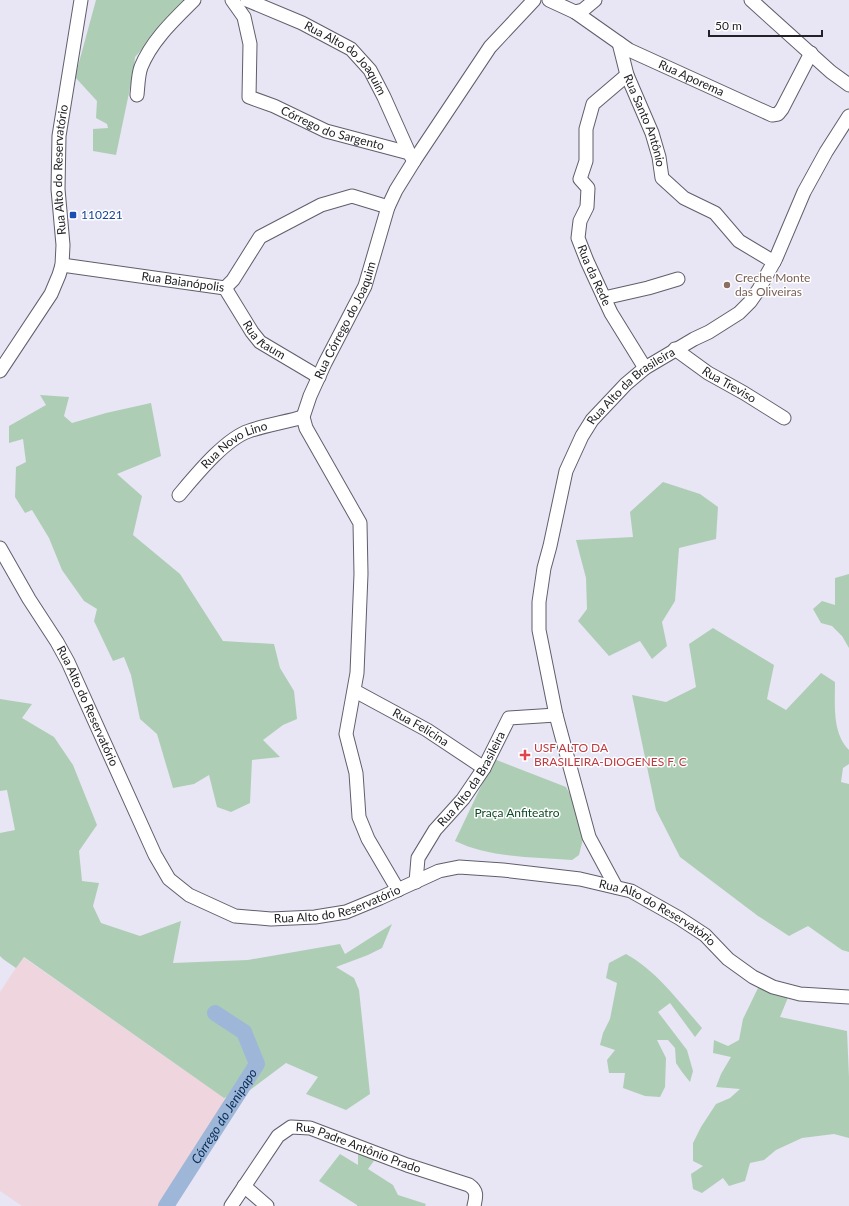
<svg xmlns="http://www.w3.org/2000/svg" width="849" height="1206" font-family="Lato,sans-serif">
<style>
.industrial{fill:#efd6de}
.green{fill:#adceb5}
.lines{fill:none;stroke-linecap:round;stroke-linejoin:round}
.canal{stroke:#9eb7d9;stroke-width:16}
.minor-casing{stroke:#615e6b;stroke-width:15}
.minor{stroke:#fff;stroke-width:13}
.transit-dot{fill:#1a4fb4;stroke:#fff;stroke-width:1.5}
.education-dot{fill:#8d6e63;stroke:#fff;stroke-width:1.5}
.health-dot{fill:#e0444e;stroke:#fff;stroke-width:1.5}
.labels{text-anchor:middle;stroke-width:3;stroke-linejoin:round;paint-order:stroke}
.street-label{font-size:12px;fill:#222126;stroke:#fff}
.transit-label{font-size:12px;fill:#164399;stroke:#fff;text-anchor:start}
.education-label{font-size:12px;fill:#785e54;stroke:#fff;text-anchor:start}
.health-label{font-size:12px;fill:#be3a42;stroke:#fff;text-anchor:start}
.park-label{font-size:12px;fill:#0d4925;stroke:#fff}
.water-label{font-size:13px;font-style:italic;fill:#072b55;stroke:#fff}
</style>
<rect width="100%" height="100%" fill="#e8e5f4"/>
<path class="industrial" d="M23 957 232 1103 162 1206H22L0 1191V992Z"/>
<path class="green" d="M96 0H184L183 4 135 57 134 69 116 155 93 151V129L108 128 107 124 96 118 97 101 75 77Z
M40 395 69 397 64 416 72 423 106 413 151 403 161 456 117 474 142 496 133 535 180 574 223 641 274 644 280 668 294 691 297 719 283 725 263 740 280 757 252 760 250 803 231 812 217 807 209 775 194 784 173 788 157 734 140 719 131 675 124 657 113 661 94 621 97 609 84 601 62 570 49 538 32 510 25 513 15 497 16 467 26 462 23 439 9 443V426L46 405Z
M663 482 700 494 718 507 716 539 679 548 675 601 662 622 667 646 652 659 640 641 609 656 578 621 587 609 586 578 576 540 633 537 630 512Z
M849 574V648L842 636 832 626 821 623 813 609 822 601 835 605V578Z
M713 628 774 665 767 699 786 710 821 673 835 682C835 704 832 733 849 750V764L843 768 841 782 849 784V952L842 950 808 926 789 936 758 916 680 857 656 810 632 695 666 702 696 687 689 644Z
M0 699 32 704 22 718 54 737 73 765 97 825 79 851 82 881 99 883 93 906 101 923 140 936 181 921 173 963 248 960 340 944 345 954 392 924 382 948 368 955 336 967 354 978 359 990 370 1094 346 1110 306 1094 318 1077 286 1063 250 1090 224 1098 24 957 16 968 3 959 0 956V833L15 830 7 790 0 791Z
M494 759 566 787 573 800 584 835 579 855 572 860C534 857 490 858 455 841Z
M626 954C657 971 679 1002 702 1028L695 1037 670 1003 658 1012 687 1050 693 1071 690 1082 682 1072 676 1063 675 1048 668 1040H657L666 1058 665 1087 660 1097 645 1096 623 1088 625 1073H609L607 1060 615 1050 600 1045 603 1033 610 1019 617 983 606 978 609 963Z
M758 988 789 995 780 1017 847 1031 849 1077V1138L834 1134 802 1138 776 1150 764 1160 750 1163 745 1181 729 1186 723 1178 702 1193 693 1189 691 1174 703 1166 693 1161V1143L701 1127 716 1104 730 1098 740 1089 716 1087 721 1074 731 1057 713 1053 714 1040 728 1046 739 1040 743 1019Z
M358 1151 376 1158 368 1169 393 1185 398 1195 426 1204 425 1206H357V1205L319 1181 340 1154 358 1165Z"/>
<g class="lines">
<path class="canal" id="s1" d="M166 1206 257 1064 244 1032 215 1013"/>
<defs>
<g id="minor">
<path id="s2" d="M232 0 244 17 250 44 249 97 274 106 326 131 409 153 414 161"/>
<path id="s3" d="M247 0 302 23 351 49 370 70 384 97 409 153"/>
<path id="s4" d="M549 0 575 12 629 50 772 115 778 114 782 109 811 53"/>
<path d="M751 0 831 72 849 85"/>
<path d="M575 12 583 10 595 0"/>
<path id="s5" d="M619 43 627 75 652 133 659 157 662 178 684 198 715 213 739 241 774 262"/>
<path id="s6" d="M627 75 593 104 586 129V161L580 179 588 188 587 207 580 221 578 238 587 261 611 313 645 368"/>
<path d="M137 95C138 86 138 75 141 67 152 40 174 20 194 0"/>
<path id="s7" d="M62 265 225 288 233 280 260 237 321 205 352 196 388 207"/>
<path id="s8" d="M225 288 252 332 260 342 319 377"/>
<path d="M604 298 648 288 678 279"/>
<path id="s9" d="M675 349 708 373 744 393 784 418"/>
<path id="s10" d="M0 371 51 294 59 275 62 265 63 245 58 189 59 136 81 0"/>
<path id="s11" d="M179 495C196 475 225 439 249 431 266 425 286 422 303 417"/>
<path id="s12" d="M0 548 29 599 57 642 68 662 155 855 169 879 189 895 235 916 271 919 315 917 346 912 380 898 439 871 459 867 503 870 580 879 631 891 679 918 705 935 728 959 753 977 773 987 800 994 849 997"/>
<path id="s13" d="M355 691 427 730 484 768"/>
<path id="s14" d="M416 882 418 858 435 830 463 799 484 768 509 718 556 715"/>
<path id="s15" d="M616 887 589 837 556 715 539 630V602L544 568 550 546 566 471 582 436 592 420 626 384 645 368 694 339 709 332 739 313 750 302 759 289 776 258 804 192 826 152 849 116"/>
<path id="s16" d="M398 890 368 839 359 817 356 773 346 734 357 673 361 574 360 523 306 428 303 417 310 396 325 363 365 286 388 207 396 190 414 161 490 47 534 0"/>
<path d="M244 1186 267 1206"/>
<path id="s17" d="M231 1206 278 1136 291 1127 310 1128 407 1165 469 1185C478 1191 476 1197 474 1206"/>
</g>
</defs>
<use href="#minor" class="minor-casing"/>
<use href="#minor" class="minor"/>
</g>
<rect class="transit-dot" x="69" y="211" width="8" height="8" rx="2"/>
<circle class="education-dot" cx="727" cy="285" r="4"/>
<path class="health-dot" d="M523 749h4v4h4v4h-4v4h-4v-4h-4v-4h4z"/>
<g class="labels">
<g class="street-label">
<text dy="4" stroke="none"><textPath href="#s3" startOffset="117">Rua Alto do Joaquim</textPath></text>
<text dy="4" stroke="none"><textPath href="#s4" startOffset="163">Rua Aporema</textPath></text>
<text dy="4" stroke="none"><textPath href="#s5" startOffset="82">Rua Santo Antônio</textPath></text>
<text dy="4" stroke="none"><textPath href="#s2" startOffset="191">Córrego do Sargento</textPath></text>
<text dy="4" stroke="none"><textPath href="#s10" startOffset="219">Rua Alto do Reservatório</textPath></text>
<text dy="4" stroke="none"><textPath href="#s6" startOffset="226">Rua da Rede</textPath></text>
<text dy="4" stroke="none"><textPath href="#s7" startOffset="122">Rua Baianópolis</textPath></text>
<text dy="4" stroke="none"><textPath href="#s16" startOffset="606">Rua Córrego do Joaquim</textPath></text>
<text dy="4" stroke="none"><textPath href="#s8" startOffset="66">Rua Itaum</textPath></text>
<text dy="4" stroke="none"><textPath href="#s9" startOffset="65">Rua Treviso</textPath></text>
<text dy="4" stroke="none"><textPath href="#s15" startOffset="541">Rua Alto da Brasileira</textPath></text>
<text dy="4" stroke="none"><textPath href="#s11" startOffset="76">Rua Novo Lino</textPath></text>
<text dy="4" stroke="none"><textPath href="#s12" startOffset="181">Rua Alto do Reservatório</textPath></text>
<text dy="4" stroke="none"><textPath href="#s13" startOffset="75">Rua Felicina</textPath></text>
<text dy="4" stroke="none"><textPath href="#s14" startOffset="120">Rua Alto da Brasileira</textPath></text>
<text dy="4" stroke="none"><textPath href="#s12" startOffset="553">Rua Alto do Reservatório</textPath></text>
<text dy="4" stroke="none"><textPath href="#s12" startOffset="889">Rua Alto do Reservatório</textPath></text>
<text dy="4" stroke="none"><textPath href="#s17" startOffset="171">Rua Padre Antônio Prado</textPath></text>
</g>
<g class="transit-label">
<text x="81" y="219">110221</text>
</g>
<g class="education-label">
<text x="735" y="282">Creche Monte<tspan x="735" dy="14">das Oliveiras</tspan></text>
</g>
<g class="health-label">
<text x="534" y="752">USF ALTO DA<tspan x="534" dy="14">BRASILEIRA-DIOGENES F. C</tspan></text>
</g>
<g class="park-label">
<text x="517" y="817">Praça Anfiteatro</text>
</g>
<g class="water-label">
<text dy="5" stroke="none"><textPath href="#s1" startOffset="107">Córrego do Jenipapo</textPath></text>
</g>
</g>
<path d="M709 30v6h113v-6" fill="none" stroke="#222126" stroke-width="2"/>
<text x="715" y="30" font-size="12" fill="#222126" stroke="#ffffff" stroke-width="3" paint-order="stroke">50 m</text>
</svg>
